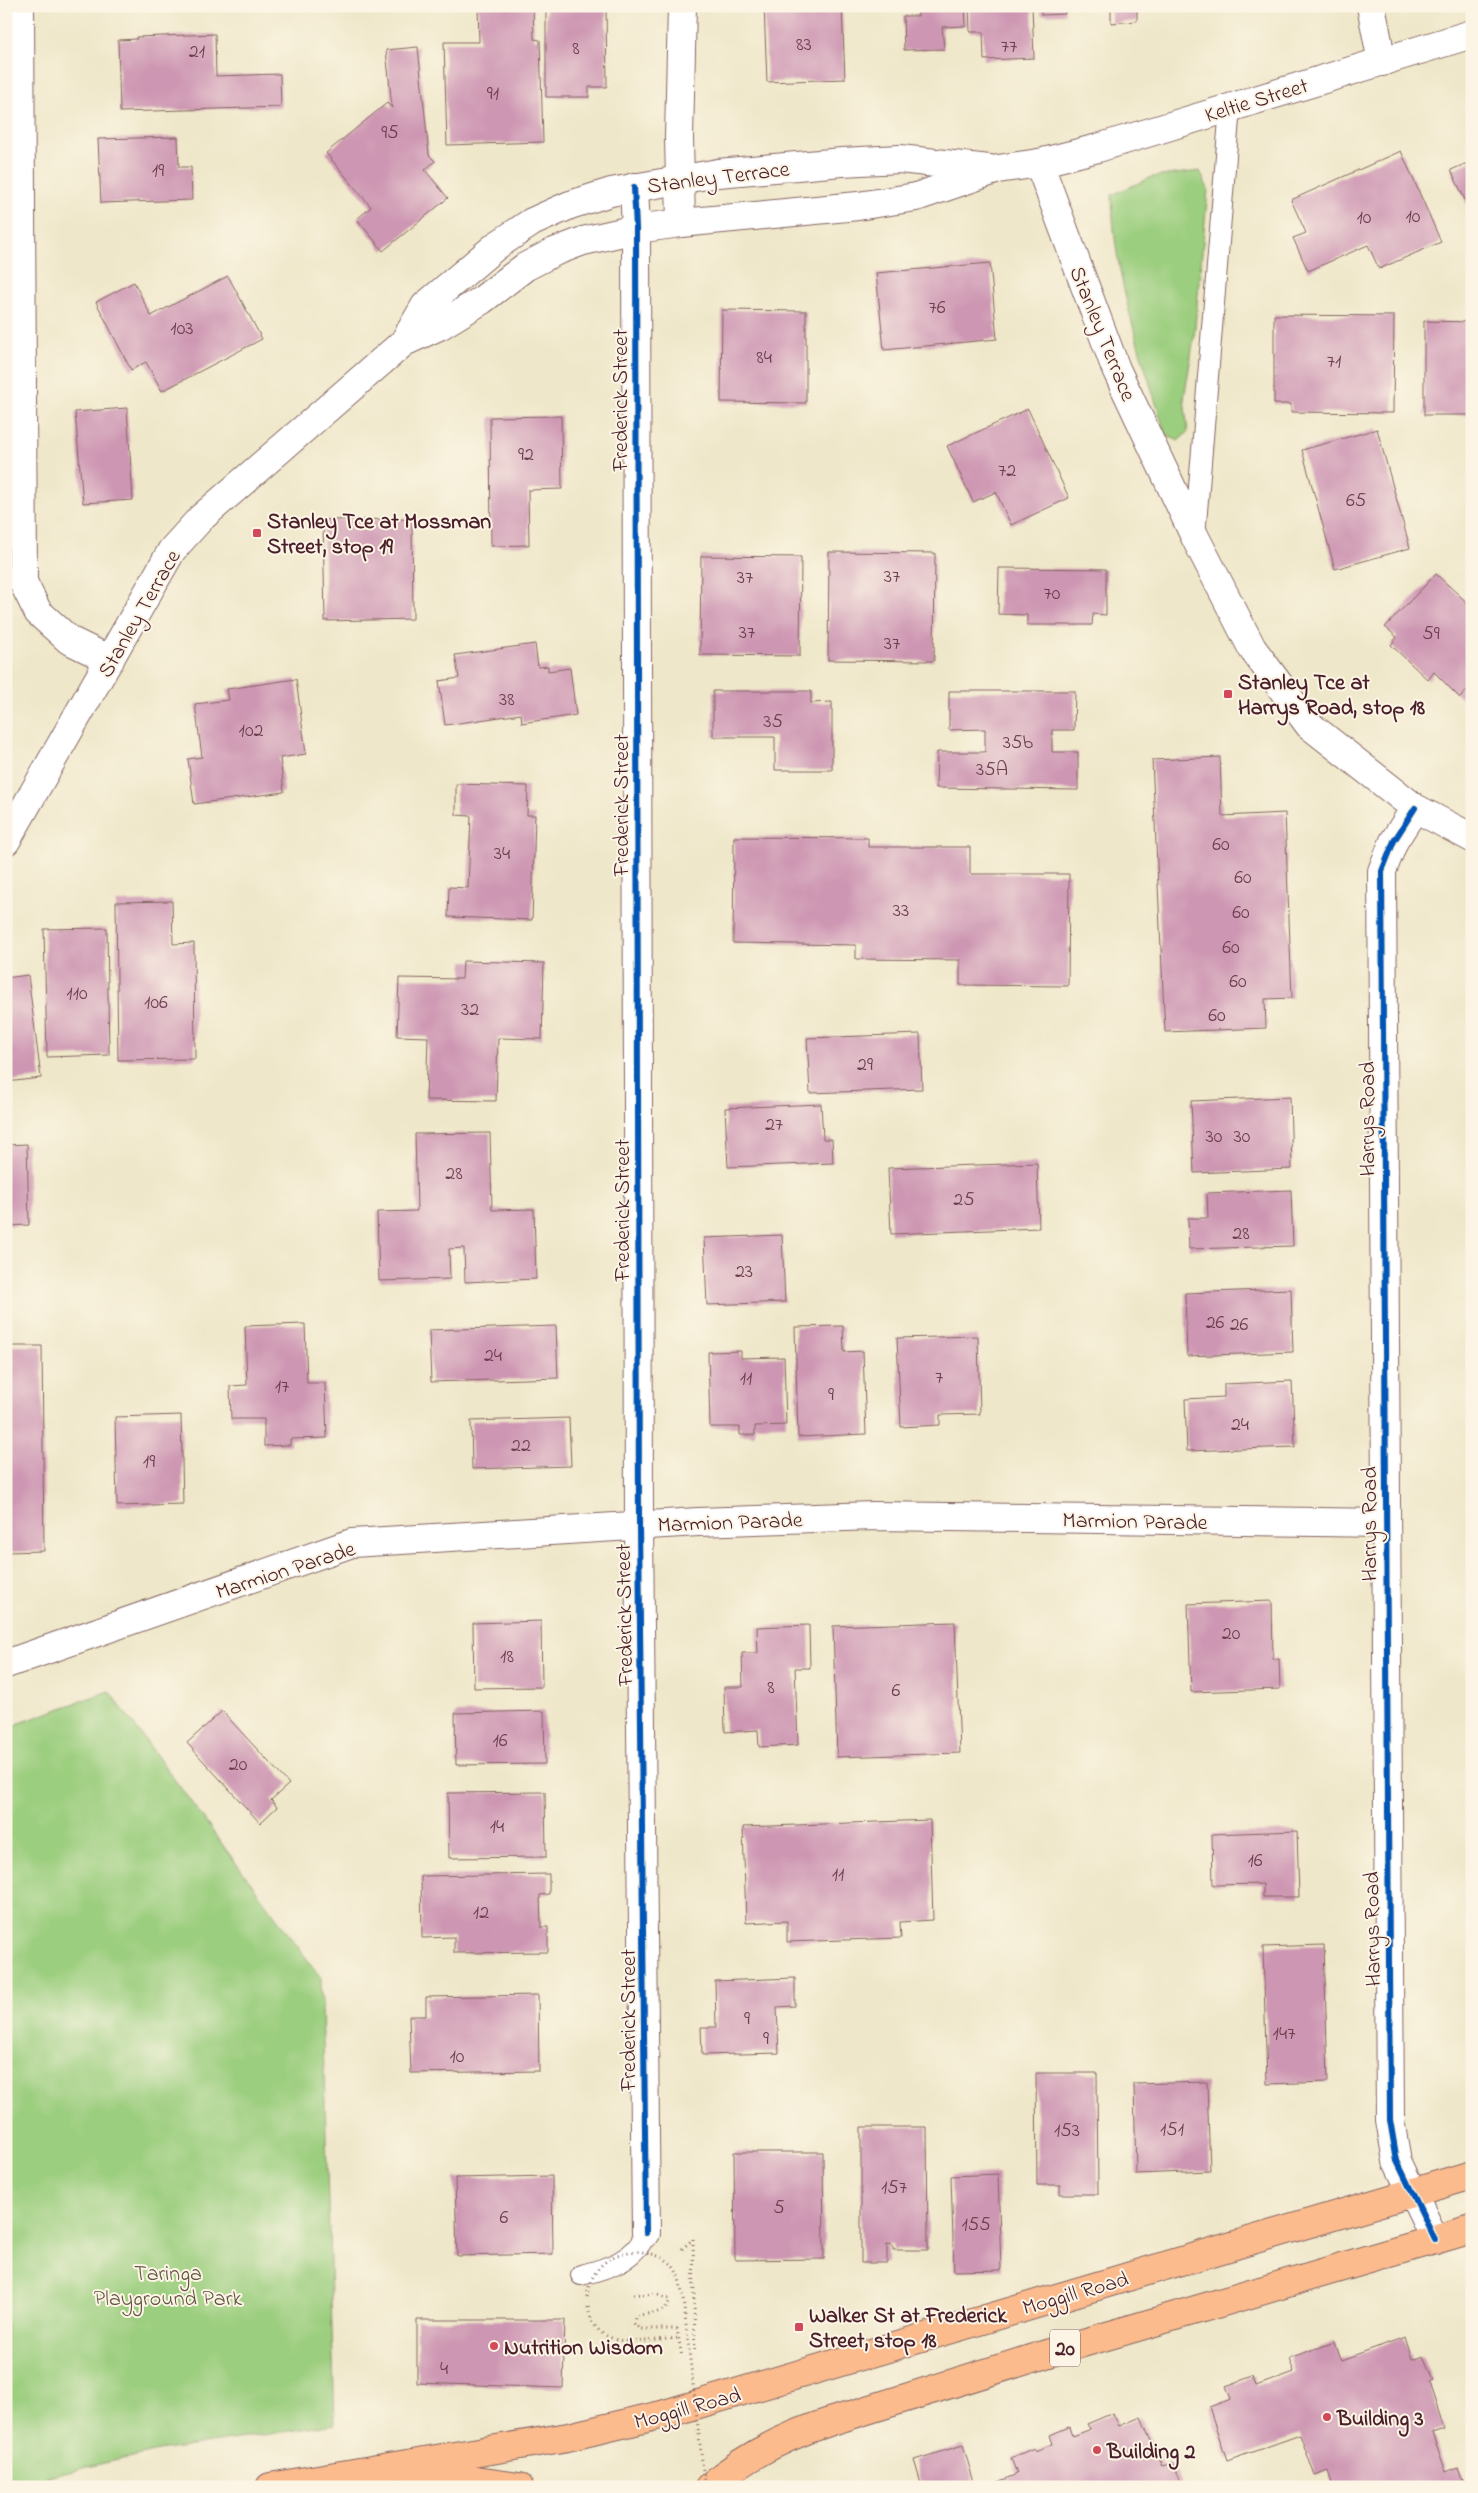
<svg xmlns="http://www.w3.org/2000/svg" width="1478" height="2493" font-family="'Indie Flower',sans-serif">
<style>
.green{fill:#9bce7e;stroke:#727654}
.building{fill:#cd96b2}
.lines{fill:none;stroke-linecap:round;stroke-linejoin:round}
.service-casing{stroke:#846562;stroke-width:22}
.minor-casing{stroke:#846562;stroke-width:30}
.tertiary-casing{stroke:#846562;stroke-width:30}
.trunk-casing{stroke:#846562;stroke-width:30}
.path{stroke:#846562;stroke-width:3;stroke-dasharray:1 4;stroke-linecap:butt}
.service{stroke:#fff;stroke-width:20}
.minor{stroke:#fff;stroke-width:28}
.tertiary{stroke:#fff;stroke-width:28}
.trunk{stroke:#fbbb8d;stroke-width:28}
.path-bridge{stroke:#846562;stroke-width:3;stroke-dasharray:1 4;stroke-linecap:butt}
.cycleway-casing{stroke:#fcf5e5;stroke-width:9}
.cycleway{stroke:#0057b8;stroke-width:6}
.poi-dot{fill:#d1495b;stroke:#fcf5e5;stroke-width:2}
.labels{text-anchor:middle;stroke-width:4;stroke-linejoin:round;paint-order:stroke}
.number-label{font-size:20px;fill:#6b3d4d}
.shield{fill:#fcf5e5;stroke:#7f5f63;stroke-width:1}
.shield-label{font-size:21px;font-weight:bold;fill:#4a1f2b}
.street-label{font-size:22px;fill:#4a1f2b;stroke:#fcf5e5}
.poi-label{font-size:22px;font-weight:bold;fill:#4a1f2b;stroke:#fcf5e5;text-anchor:start}
.park-label{font-size:22px;fill:#625444;stroke:#fcf5e5}
</style>
<rect width="100%" height="100%" fill="#fcf5e5"/>
<filter id="ink" filterUnits="userSpaceOnUse"><feTurbulence type="fractalNoise" baseFrequency=".02" numOctaves="2"/><feDisplacementMap in="SourceGraphic" scale="10" xChannelSelector="R" yChannelSelector="G"/><feConvolveMatrix kernelMatrix="1 2 1 2 8 2 1 2 1" color-interpolation-filters="sRGB"/></filter>
<filter id="wash" filterUnits="userSpaceOnUse"><feTurbulence type="fractalNoise" baseFrequency=".0096" numOctaves="4" result="noise"/><feDisplacementMap in="SourceGraphic" scale="20" xChannelSelector="R" yChannelSelector="G"/><feGaussianBlur stdDeviation="1.12" result="paint"/><feColorMatrix in="noise" values="0 0 0 0 0 0 0 0 0 0 0 0 0 0 0 0 0 1.4 0 .05"/><feComposite in="paint" operator="in"/></filter>
<g filter="url(#wash)">
<rect width="100%" height="100%" fill="#efe7c9"/>
<path class="green" d="M1200 171 1208 189 1194 337 1184 399 1188 432 1178 441 1165 433C1142 356 1113 277 1112 195L1152 177Z
M109 1691 321 1978 335 2424 158 2451 6 2485V1728Z"/>
<g id="blocks">
<path class="building" d="M478 6H533L534 39 540 40 543 142 447 145 444 42H479Z
M546 6H606L607 87H589V97H546Z
M764 6H842L845 79 767 82Z
M918 6H965L966 26 942 27 944 49 904 50 903 16H918Z
M969 6H1032L1034 58 984 60 983 32H970Z
M1041 6H1064L1065 14 1041 15Z
M1111 6H1137V21L1111 23Z
M215 34 216 76 280 74 281 107 120 112 118 40 137 39 136 37Z
M418 47 429 155 435 161 425 170 448 198 383 251 357 219 371 207 326 153 387 103 392 108 386 50Z
M178 137 179 167H191L192 200 101 203 98 139Z
M1401 151 1441 242 1379 269 1368 245 1308 271 1293 238 1306 233 1291 200Z
M1472 161V215L1451 170Z
M990 263 997 339 884 350 876 273Z
M228 276 262 339 162 391 146 362 131 370 96 302 134 282 151 316Z
M722 310 806 311V403L721 402Z
M1274 315 1394 316 1393 413 1291 412V404H1274Z
M1424 321 1472 322V415H1424Z
M127 408 133 500 83 503 75 412Z
M1028 409 1069 498 1011 525 996 492 973 502 947 446Z
M561 416 562 489 528 490 529 545 491 546 490 417Z
M1377 429 1410 548 1335 569 1302 450Z
M412 519 413 619 325 621 323 520Z
M829 552 935 553 934 661 828 660Z
M701 556 801 557 800 656 700 655Z
M999 568 1106 569V615L1093 614 1092 625H1027V615L998 614Z
M1436 574 1472 607V685L1460 698 1434 672 1428 680 1391 645 1397 637 1385 627Z
M535 644 538 667 548 666V671L570 668 576 715 522 723 521 714 445 725 439 681 459 678 455 655Z
M296 679 306 754 280 758 284 792 194 804 188 759 202 757 195 704 229 700 227 689Z
M713 691H811V703L832 702V770H775V737H713Z
M949 691H1075L1074 730H1052V752H1078V790L936 788 937 752H985V729L949 730Z
M1220 757 1222 816 1285 813 1292 998 1265 999 1266 1028 1165 1032 1152 760Z
M456 784 528 786 527 815H535L532 920 448 917 449 887 468 888 471 816 456 815Z
M734 837 868 838V847H970V874H1069L1068 986 960 985V960L856 959V945L733 943Z
M172 901 173 944 194 943 195 1059 118 1060 116 902Z
M107 928 109 1055 47 1057 44 929Z
M463 961 544 963 542 1039 498 1038 496 1101 426 1100 428 1037 397 1036 399 978 462 979Z
M28 975 41 1078 6 1082V978Z
M920 1034 922 1089 810 1093 807 1038Z
M1290 1097 1292 1169 1194 1173 1191 1101Z
M821 1104 823 1139H832L833 1163 728 1167 725 1108Z
M490 1133 492 1210 534 1209 536 1279 465 1282 464 1248 449 1249 450 1279 379 1281 377 1212 417 1211 415 1134Z
M27 1144 29 1225 6 1226V1145Z
M1037 1163 1039 1228 891 1234 888 1168Z
M1291 1190 1293 1246 1189 1249 1188 1218H1208L1207 1193Z
M782 1235 785 1302 707 1305 704 1238Z
M1291 1289 1293 1352 1187 1356 1185 1293Z
M305 1324 307 1383H325L327 1438 290 1439V1445L264 1446V1419H231L230 1386 247 1385 245 1326Z
M556 1326 558 1378 431 1382 429 1330Z
M843 1326 844 1352 863 1351 866 1434 798 1437 795 1327Z
M978 1336 980 1414 940 1415V1425L901 1427 897 1338Z
M6 1346H42L44 1551 6 1552Z
M741 1351V1358L784 1357 786 1425 755 1426V1435H740V1427H710L708 1352Z
M1292 1381 1295 1447 1187 1451 1185 1399 1224 1397V1384Z
M181 1415 183 1504 117 1506 115 1417Z
M569 1418 571 1466 472 1469 471 1421Z
M1272 1601 1273 1659H1279L1280 1689 1191 1692 1188 1604Z
M541 1621 542 1687 474 1688 473 1623Z
M955 1622 960 1753 837 1757 833 1626Z
M809 1625 810 1668H795L798 1745 759 1747 758 1730 725 1732 724 1687H743L742 1653H758L757 1627Z
M222 1711 289 1784 271 1800 277 1807 260 1823 187 1743Z
M544 1711 545 1764 456 1765 455 1713Z
M545 1792 546 1857 449 1858 448 1793Z
M930 1820 933 1920 900 1922 901 1938 787 1942V1921L746 1923 743 1827Z
M1297 1831 1299 1897H1263V1884L1213 1885 1212 1834Z
M549 1874V1894L540 1895 541 1927H548V1952L454 1953V1937L422 1938 421 1876Z
M1324 1945 1328 2082 1267 2084 1263 1947Z
M795 1978V2006L777 2007 779 2053 702 2055 701 2027H716L715 1981Z
M538 1995 539 2071 411 2073 409 2016H426V1997Z
M1036 2073H1097L1098 2194H1060V2185H1037Z
M1207 2082 1210 2171 1136 2174 1134 2084Z
M861 2127H927L928 2250H893V2245L887 2244V2263H861Z
M734 2152H823L824 2259 735 2260Z
M998 2174 1001 2270 954 2271 951 2176Z
M552 2176 553 2254 457 2256 455 2178Z
M417 2320H565L563 2388 417 2383Z
M1405 2337 1412 2359 1423 2355 1433 2381 1429 2383 1444 2428 1432 2432 1446 2472 1459 2467 1466 2487H1333L1328 2471 1315 2476 1300 2435 1227 2461 1209 2407 1231 2399 1226 2386 1253 2376 1256 2386 1294 2372 1289 2358 1335 2342 1341 2360Z
M1113 2413 1119 2426 1141 2417 1162 2466 1172 2463 1182 2487H997L995 2483 1017 2474 1011 2458 1034 2448 1035 2451 1053 2444 1050 2435 1069 2427 1072 2436 1090 2429 1087 2424Z
M963 2445 975 2486 922 2487 914 2460Z"/>
</g>
</g>
<g filter="url(#ink)">
<use href="#blocks" fill-opacity="0" stroke="#846562" stroke-width="1"/>
<g class="lines">
<defs>
<path id="service" d="M1195 536 1230 107
M581 2275C606 2269 636 2260 646 2233"/>
<path id="minor" d="M20 6 23 582 38 612 69 640 110 660
M1371 6 1382 62
M1039 163 1116 369 1195 537 1252 648 1309 725 1415 808 1472 838
M634 187 636 229 639 1525 646 2233
M681 223 679 138 682 6
M1415 808 1394 841 1382 871 1390 2120 1397 2161 1435 2240
M6 1664 352 1543 698 1522 874 1516 1385 1523"/>
<path id="tertiary" d="M404 342 425 306 496 246 532 222 570 205 611 192 718 173 842 162 900 159 989 169
M6 841 172 550 201 518 404 342 441 325 482 300 525 267 554 252 583 241 636 229 681 223 858 206 916 197 998 169 1039 163 1098 148 1472 34"/>
<path id="trunk" d="M412 2472 519 2487
M270 2487 568 2437 665 2414 1472 2175
M709 2487C745 2456 788 2435 832 2421L1059 2350 1472 2229"/>
</defs>
<use href="#service" class="service-casing"/>
<use href="#minor" class="minor-casing"/>
<use href="#tertiary" class="tertiary-casing"/>
<use href="#trunk" class="trunk-casing"/>
<path class="path" d="M693 2239 695 2354
M682 2249 693 2239
M633 2294 658 2295 669 2299C669 2314 650 2313 639 2315L635 2317 634 2324 640 2329H677L682 2357
M588 2307C596 2354 645 2340 679 2338"/>
<use href="#service" class="service"/>
<use href="#minor" class="minor"/>
<use href="#tertiary" class="tertiary"/>
<use href="#trunk" class="trunk"/>
<path class="path-bridge" d="M587 2297C590 2265 618 2246 648 2253 657 2255 667 2259 672 2265 680 2275 681 2288 683 2299L705 2487"/>
<defs>
<path id="cycleway" d="M634 187 636 229 639 1525 646 2233
M1415 808 1394 841 1382 871 1390 2120 1397 2161 1435 2240"/>
</defs>
<use href="#cycleway" class="cycleway-casing"/>
<use href="#cycleway" class="cycleway"/>
</g>
</g>
<g class="poi-dot">
<rect x="252" y="528" width="10" height="10" rx="2.5"/>
<rect x="1223" y="689" width="10" height="10" rx="2.5"/>
<rect x="794" y="2322" width="10" height="10" rx="2.5"/>
<circle cx="494" cy="2346" r="5"/>
<circle cx="1327" cy="2417" r="5"/>
<circle cx="1097" cy="2450" r="5"/>
</g>
<g class="labels">
<g class="number-label">
<text x="804" y="50">83</text>
<text x="1009" y="52">77</text>
<text x="576" y="54">8</text>
<text x="197" y="57">21</text>
<text x="493" y="99">91</text>
<text x="390" y="138">95</text>
<text x="158" y="176">19</text>
<text x="1413" y="222">10</text>
<text x="1364" y="223">10</text>
<text x="937" y="313">76</text>
<text x="182" y="334">103</text>
<text x="764" y="363">84</text>
<text x="1334" y="367">71</text>
<text x="526" y="460">92</text>
<text x="1007" y="476">72</text>
<text x="1356" y="506">65</text>
<text x="892" y="582">37</text>
<text x="745" y="583">37</text>
<text x="1052" y="599">70</text>
<text x="747" y="638">37</text>
<text x="1431" y="639">59</text>
<text x="892" y="649">37</text>
<text x="507" y="705">38</text>
<text x="773" y="727">35</text>
<text x="251" y="736">102</text>
<text x="1018" y="748">35b</text>
<text x="992" y="775">35A</text>
<text x="1221" y="850">60</text>
<text x="502" y="859">34</text>
<text x="1243" y="883">60</text>
<text x="901" y="916">33</text>
<text x="1241" y="918">60</text>
<text x="1231" y="953">60</text>
<text x="1238" y="987">60</text>
<text x="77" y="999">110</text>
<text x="156" y="1008">106</text>
<text x="470" y="1015">32</text>
<text x="1217" y="1021">60</text>
<text x="865" y="1070">29</text>
<text x="774" y="1130">27</text>
<text x="1214" y="1142">30</text>
<text x="1242" y="1142">30</text>
<text x="454" y="1179">28</text>
<text x="964" y="1205">25</text>
<text x="1241" y="1239">28</text>
<text x="744" y="1277">23</text>
<text x="1215" y="1328">26</text>
<text x="1239" y="1330">26</text>
<text x="493" y="1361">24</text>
<text x="939" y="1383">7</text>
<text x="746" y="1384">11</text>
<text x="282" y="1392">17</text>
<text x="831" y="1400">9</text>
<text x="1240" y="1430">24</text>
<text x="521" y="1451">22</text>
<text x="149" y="1467">19</text>
<text x="1231" y="1639">20</text>
<text x="507" y="1662">18</text>
<text x="771" y="1693">8</text>
<text x="896" y="1696">6</text>
<text x="500" y="1746">16</text>
<text x="238" y="1770">20</text>
<text x="497" y="1832">14</text>
<text x="1255" y="1866">16</text>
<text x="838" y="1880">11</text>
<text x="481" y="1918">12</text>
<text x="747" y="2024">9</text>
<text x="1284" y="2039">147</text>
<text x="766" y="2044">9</text>
<text x="457" y="2062">10</text>
<text x="1172" y="2135">151</text>
<text x="1067" y="2136">153</text>
<text x="894" y="2193">157</text>
<text x="779" y="2213">5</text>
<text x="504" y="2223">6</text>
<text x="976" y="2230">155</text>
<text x="444" y="2374">4</text>
</g>
<rect class="shield" x="1050" y="2329.5" width="30" height="37" rx="4"/>
<g class="shield-label">
<text x="1065" y="2355">20</text>
</g>
<g class="street-label">
<text transform="translate(1256 99) rotate(-17)" y="8">Keltie Street</text>
<text transform="translate(718 176) rotate(-7)" y="8">Stanley Terrace</text>
<text transform="translate(1104 333) rotate(68)" y="8">Stanley Terrace</text>
<text transform="translate(619 400) rotate(-90)" y="8">Frederick Street</text>
<text transform="translate(138 613) rotate(-60)" y="8">Stanley Terrace</text>
<text transform="translate(620 805) rotate(-90)" y="8">Frederick Street</text>
<text transform="translate(1366 1119) rotate(-90)" y="8">Harrys Road</text>
<text transform="translate(621 1210) rotate(-90)" y="8">Frederick Street</text>
<text transform="translate(1135 1520) rotate(1)" y="8">Marmion Parade</text>
<text transform="translate(730 1521) rotate(-2)" y="8">Marmion Parade</text>
<text transform="translate(1368 1524) rotate(-90)" y="8">Harrys Road</text>
<text transform="translate(285 1569) rotate(-18)" y="8">Marmion Parade</text>
<text transform="translate(623 1615) rotate(-91)" y="8">Frederick Street</text>
<text transform="translate(1371 1929) rotate(-91)" y="8">Harrys Road</text>
<text transform="translate(627 2020) rotate(-90)" y="8">Frederick Street</text>
<text transform="translate(1075 2292) rotate(-16)" y="8">Moggill Road</text>
<text transform="translate(687 2407) rotate(-15)" y="8">Moggill Road</text>
</g>
<g class="poi-label">
<text x="267" y="528">Stanley Tce at Mossman<tspan x="267" dy="25">Street, stop 19</tspan></text>
<text x="1238" y="689">Stanley Tce at<tspan x="1238" dy="25">Harrys Road, stop 18</tspan></text>
<text x="809" y="2322">Walker St at Frederick<tspan x="809" dy="25">Street, stop 18</tspan></text>
<text x="504" y="2354">Nutrition Wisdom</text>
<text x="1337" y="2425">Building 3</text>
<text x="1107" y="2458">Building 2</text>
</g>
<g class="park-label">
<text x="168" y="2280">Taringa<tspan x="168" dy="25">Playground Park</tspan></text>
</g>
</g>
<rect width="1478" height="2493" fill="none" stroke="#fcf5e5" stroke-width="25"/>
</svg>
